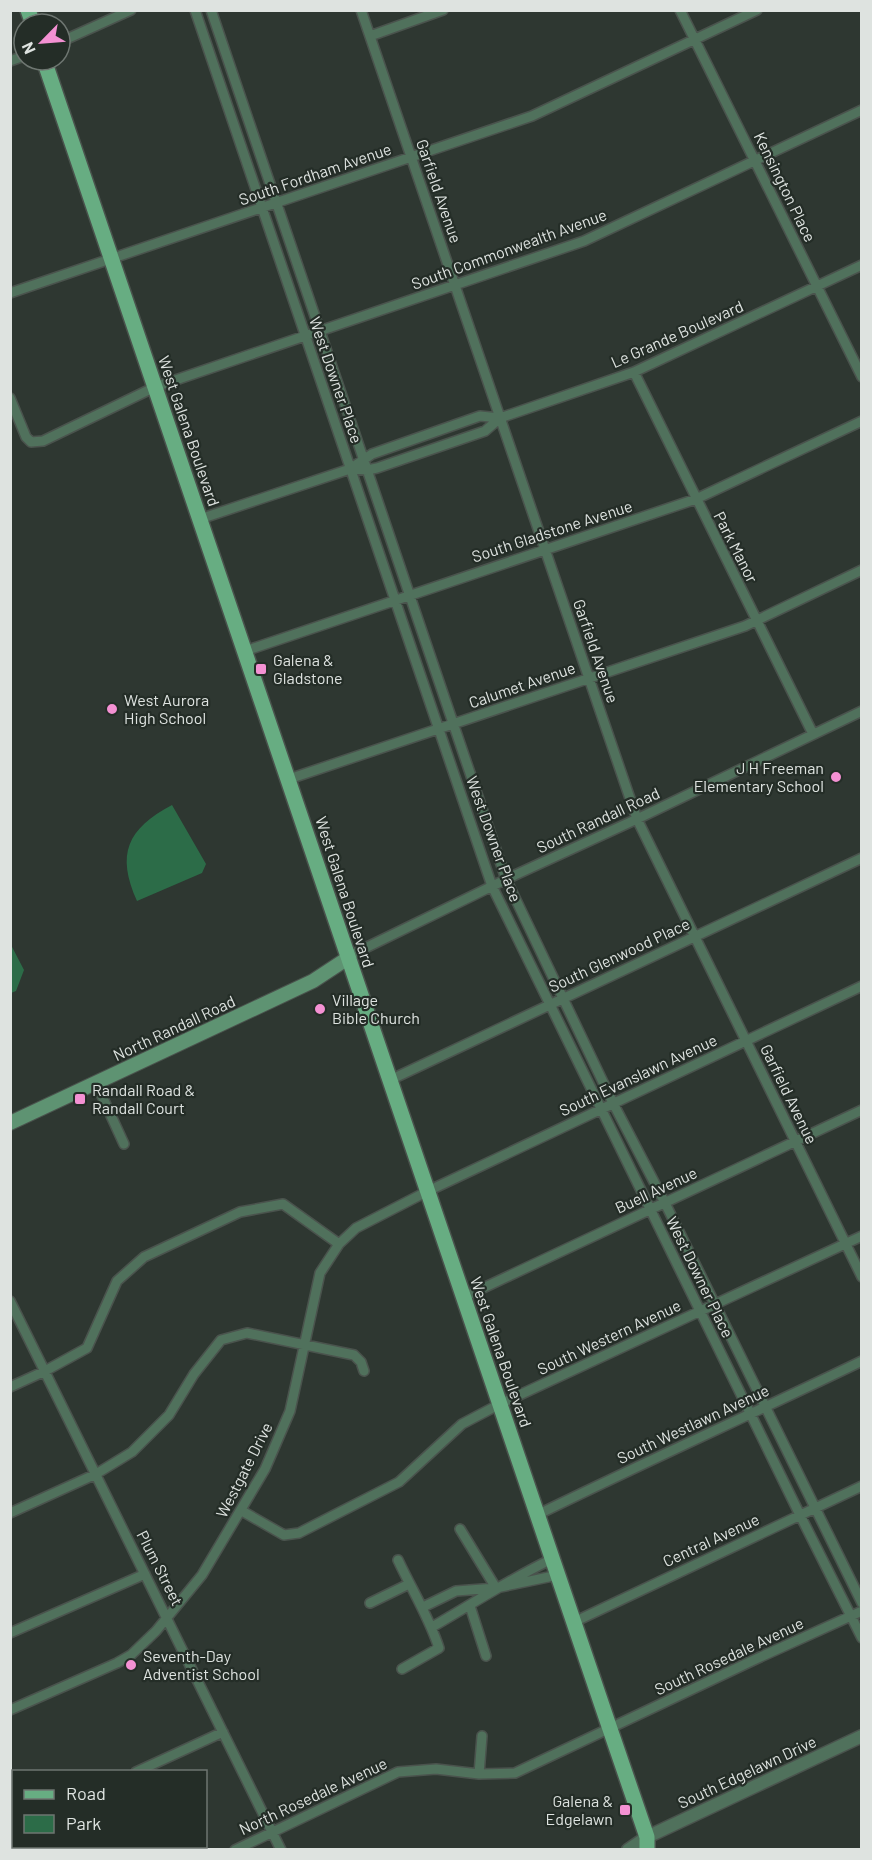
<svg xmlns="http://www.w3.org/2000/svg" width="872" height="1860" font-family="Barlow,sans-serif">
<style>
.green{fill:#2c6c48}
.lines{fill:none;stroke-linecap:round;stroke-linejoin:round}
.minor-casing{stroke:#4a534d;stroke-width:12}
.tertiary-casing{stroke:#4a534d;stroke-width:15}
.secondary-casing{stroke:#4a534d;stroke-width:16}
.primary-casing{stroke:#4a534d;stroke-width:18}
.minor{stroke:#50715c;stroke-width:9}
.tertiary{stroke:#50715c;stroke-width:12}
.secondary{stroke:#5e9372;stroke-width:14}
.primary{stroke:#67ad82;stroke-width:15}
.poi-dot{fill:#f491d3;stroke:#242d27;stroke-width:2}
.labels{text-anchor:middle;stroke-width:4.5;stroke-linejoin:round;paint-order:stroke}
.street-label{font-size:16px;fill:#dee3e0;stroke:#242d27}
.poi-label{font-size:16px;fill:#dee3e0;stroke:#242d27;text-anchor:start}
</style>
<rect width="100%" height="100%" fill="#2e3731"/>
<path class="green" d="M172 805 206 864 202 873 137 901C116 854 127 829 172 805Z
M10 943 24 970 16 991 11 993Z"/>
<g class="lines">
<defs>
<path id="minor" d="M195 10 492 886 800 1515 862 1638
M211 10 506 879 613 1103 665 1203 862 1603
M361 10 637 819 862 1277
M680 10 862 377
M370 36 443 10
M60 42 131 10
M10 61 24 56
M10 293 532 116 757 10
M634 372 813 734
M10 398 26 437 31 442 43 441 155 387 584 241 862 110
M350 469 367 470 377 468 485 431 500 418 634 372 862 265
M200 519 350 469 372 454 480 416 500 418
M245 651 696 499 862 421
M289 779 745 626 862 570
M348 958 359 951 515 875 637 819 862 711
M390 1080 862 858
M96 1083 124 1144
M464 1297 862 1110
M10 1301 281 1850
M10 1387 45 1371 87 1348 117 1281 144 1257 240 1212 283 1204 339 1244
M242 1511 284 1535 299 1533 399 1482 462 1424 500 1404 862 1236
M10 1513 96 1474 132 1452 169 1415 194 1374 221 1340 247 1333 354 1355 361 1362 364 1371
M537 1515C645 1462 754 1413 862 1361
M460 1529 496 1588
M398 1560C412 1590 429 1617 439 1648L402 1669
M370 1603 409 1584
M470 1606 486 1656
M423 1607 456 1591 496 1588 558 1575
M574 1622 862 1486
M432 1627C472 1604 510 1579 552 1559
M10 1633 145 1574
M10 1710 117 1663 131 1655 156 1631 202 1575 265 1469 290 1411 320 1273 339 1244 356 1228 428 1191 862 986
M136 1772 223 1732
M479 1774 482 1736
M10 1829 14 1828
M235 1850 398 1772 436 1769 479 1774 515 1773 756 1659 862 1611"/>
<path id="tertiary" d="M628 1850 647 1837 862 1736"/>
<path id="secondary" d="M10 1123 313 981 348 958"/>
<path id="primary" d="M28 10 33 24
M44 60 610 1729 647 1837V1850"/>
</defs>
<use href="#minor" class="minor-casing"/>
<use href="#tertiary" class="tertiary-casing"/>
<use href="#secondary" class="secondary-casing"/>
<use href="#primary" class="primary-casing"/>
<use href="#minor" class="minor"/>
<use href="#tertiary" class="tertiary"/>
<use href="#secondary" class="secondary"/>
<use href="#primary" class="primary"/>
</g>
<g class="poi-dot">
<rect x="255" y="663" width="12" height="12" rx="3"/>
<circle cx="112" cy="709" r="6"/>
<circle cx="836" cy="777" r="6"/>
<circle cx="320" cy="1009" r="6"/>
<rect x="74" y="1093" width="12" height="12" rx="3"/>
<circle cx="131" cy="1665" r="6"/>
<rect x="619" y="1804" width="12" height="12" rx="3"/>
</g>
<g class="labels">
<g class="street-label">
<text transform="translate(315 174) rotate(-19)" y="6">South Fordham Avenue</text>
<text transform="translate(785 187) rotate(64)" y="6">Kensington Place</text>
<text transform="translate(439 191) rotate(71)" y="6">Garfield Avenue</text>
<text transform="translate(509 249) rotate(-20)" y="6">South Commonwealth Avenue</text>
<text transform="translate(677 334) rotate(-24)" y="6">Le Grande Boulevard</text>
<text transform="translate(336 380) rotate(71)" y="6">West Downer Place</text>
<text transform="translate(189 431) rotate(71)" y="6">West Galena Boulevard</text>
<text transform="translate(552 531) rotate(-18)" y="6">South Gladstone Avenue</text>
<text transform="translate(736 547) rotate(63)" y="6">Park Manor</text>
<text transform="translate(596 651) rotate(71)" y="6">Garfield Avenue</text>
<text transform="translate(522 685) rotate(-19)" y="6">Calumet Avenue</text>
<text transform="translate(598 820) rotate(-25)" y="6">South Randall Road</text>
<text transform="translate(494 839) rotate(70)" y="6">West Downer Place</text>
<text transform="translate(345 892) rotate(72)" y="6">West Galena Boulevard</text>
<text transform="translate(619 955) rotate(-25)" y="6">South Glenwood Place</text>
<text transform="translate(174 1028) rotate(-25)" y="6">North Randall Road</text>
<text transform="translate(638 1075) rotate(-25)" y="6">South Evanslawn Avenue</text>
<text transform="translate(789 1094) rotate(64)" y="6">Garfield Avenue</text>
<text transform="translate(656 1190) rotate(-25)" y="6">Buell Avenue</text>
<text transform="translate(700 1277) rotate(64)" y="6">West Downer Place</text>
<text transform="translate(609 1337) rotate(-25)" y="6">South Western Avenue</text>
<text transform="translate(501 1352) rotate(71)" y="6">West Galena Boulevard</text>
<text transform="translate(693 1424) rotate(-25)" y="6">South Westlawn Avenue</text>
<text transform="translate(244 1470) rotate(-63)" y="6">Westgate Drive</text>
<text transform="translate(711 1540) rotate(-25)" y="6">Central Avenue</text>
<text transform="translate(160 1568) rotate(63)" y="6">Plum Street</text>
<text transform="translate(729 1656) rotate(-25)" y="6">South Rosedale Avenue</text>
<text transform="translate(747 1772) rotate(-25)" y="6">South Edgelawn Drive</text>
<text transform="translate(313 1796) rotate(-25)" y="6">North Rosedale Avenue</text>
</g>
<g class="poi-label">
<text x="273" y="666">Galena &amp;<tspan x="273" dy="18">Gladstone</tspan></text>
<text x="124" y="706">West Aurora<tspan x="124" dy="18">High School</tspan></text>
<text x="824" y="774" text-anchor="end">J H Freeman<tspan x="824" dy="18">Elementary School</tspan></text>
<text x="332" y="1006">Village<tspan x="332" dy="18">Bible Church</tspan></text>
<text x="92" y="1096">Randall Road &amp;<tspan x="92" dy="18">Randall Court</tspan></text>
<text x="143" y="1662">Seventh-Day<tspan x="143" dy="18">Adventist School</tspan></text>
<text x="613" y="1807" text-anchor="end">Galena &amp;<tspan x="613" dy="18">Edgelawn</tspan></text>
</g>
</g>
<rect width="872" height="1860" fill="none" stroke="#dee3e0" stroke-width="24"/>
<rect x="12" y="1770" width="195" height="78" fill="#242d27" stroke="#6e7671" stroke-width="1.5"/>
<rect x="24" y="1790" width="30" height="9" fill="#67ad82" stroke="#6e7671" stroke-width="1.5"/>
<text x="66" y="1800" font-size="18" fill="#dee3e0">Road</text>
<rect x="24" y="1815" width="30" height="18" fill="#2c6c48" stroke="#6e7671" stroke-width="1.5"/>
<text x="66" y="1830" font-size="18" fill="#dee3e0">Park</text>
<g transform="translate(42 42) rotate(245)"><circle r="28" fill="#242d27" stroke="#6e7671" stroke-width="1.5"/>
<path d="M0-4.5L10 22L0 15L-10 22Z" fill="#f491d3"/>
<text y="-9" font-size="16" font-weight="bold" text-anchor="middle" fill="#dee3e0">N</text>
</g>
</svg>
